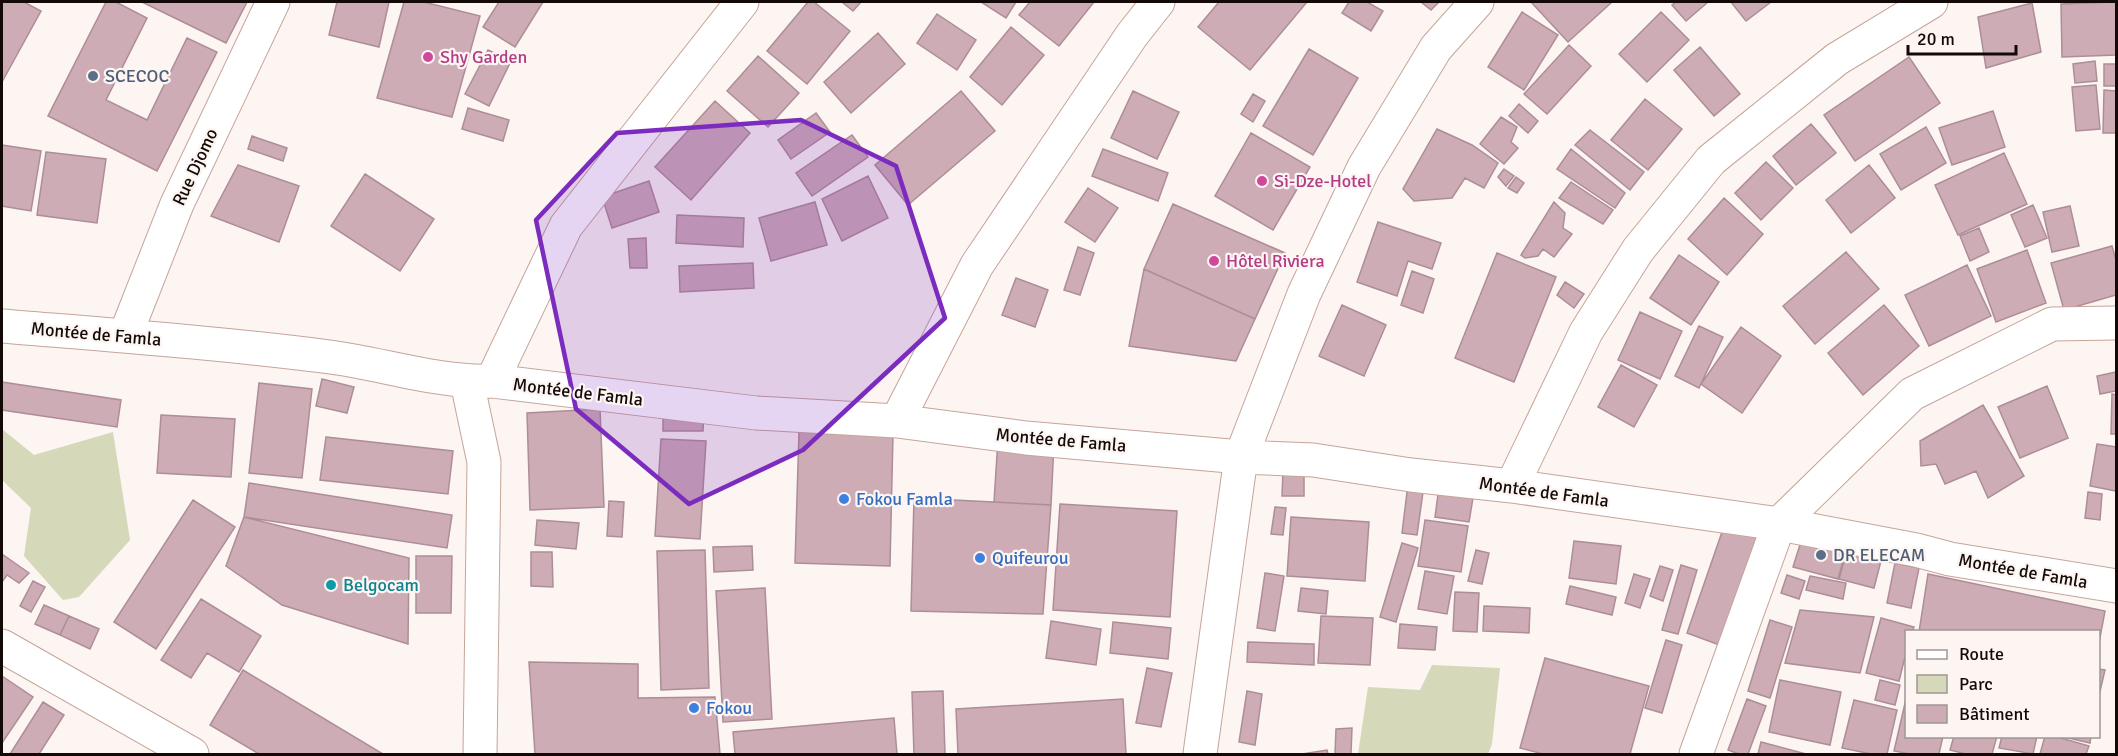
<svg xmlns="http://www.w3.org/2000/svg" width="2118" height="756" font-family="Signika,sans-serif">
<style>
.green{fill:#d5d8b9}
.building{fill:#ceacb6;stroke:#ad8d97;stroke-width:1.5}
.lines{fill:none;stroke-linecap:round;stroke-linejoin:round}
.minor-casing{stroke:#c5a599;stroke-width:35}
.minor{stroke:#fff;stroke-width:33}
.marked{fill:#7b2cbf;fill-opacity:0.2;stroke:#7b2cbf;stroke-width:4.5;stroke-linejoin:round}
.hotel-dot{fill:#d1479c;stroke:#fcf5f2;stroke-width:2}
.service-dot{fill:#5c6f8a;stroke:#fcf5f2;stroke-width:2}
.shop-dot{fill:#3f7fe0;stroke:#fcf5f2;stroke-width:2}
.culture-dot{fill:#0f9aa8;stroke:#fcf5f2;stroke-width:2}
.labels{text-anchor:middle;stroke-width:4.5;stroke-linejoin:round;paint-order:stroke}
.hotel-label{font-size:18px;fill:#b23c85;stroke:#fcf5f2;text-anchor:start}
.service-label{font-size:18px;fill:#4e5e75;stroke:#fcf5f2;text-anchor:start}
.street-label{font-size:18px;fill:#130906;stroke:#fcf5f2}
.shop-label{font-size:18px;fill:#366cbe;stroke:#fcf5f2;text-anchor:start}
.culture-label{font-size:18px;fill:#0d838f;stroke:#fcf5f2;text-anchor:start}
</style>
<rect width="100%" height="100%" fill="#fcf5f2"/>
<path class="green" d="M2 429 34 455 113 432 130 540 79 597 63 600 24 556 31 508 2 480Z
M1432 665 1500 668 1492 744 1488 754H1358L1368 687 1420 690Z"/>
<path class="building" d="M2 2H24L41 11 2 82Z
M106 2H116L147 18 106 100 147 120 187 38 217 52 157 171 48 116Z
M142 2H247L226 43Z
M337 2H389L379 47 329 35Z
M404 2H424L480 16 452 117 377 98Z
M499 2H543L515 47 483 27Z
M808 2H814L850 31 807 84 767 51Z
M842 2H861L853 11Z
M981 2H1016L1006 18Z
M1030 2H1094L1059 46 1019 15Z
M1219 2H1307L1250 70 1198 27Z
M1349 2H1367L1383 11 1371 31 1342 13Z
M1421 2H1439L1431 10Z
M1531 2H1612L1568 42Z
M1676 2H1708L1686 21 1672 5Z
M1731 2H1771L1746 21Z
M2116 2V55L2062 57 2061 4Z
M2032 3 2041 52 1986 68 1978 17Z
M1522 12 1558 35 1524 90 1488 67Z
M1661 12 1689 40 1647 82 1619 54Z
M937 14 976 40 957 70 917 43Z
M1011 27 1044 55 1002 105 970 77Z
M878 33 905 64 851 113 824 82Z
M1569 45 1591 66 1547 114 1524 94Z
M1700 47 1740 94 1714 116 1674 70Z
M1309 49 1358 78 1313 155 1263 126Z
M488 50 511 61 489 106 465 94Z
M758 56 799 93 768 127 727 91Z
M1909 57 1940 103 1855 161 1824 115Z
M2095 61 2097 81 2075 83 2073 64Z
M2104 64H2116V86H2104Z
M2096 85 2100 129 2076 131 2072 87Z
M2104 90 2116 91V133H2103Z
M961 91 995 131 908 205 875 165Z
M1133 91 1179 112 1157 159 1111 138Z
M1253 94 1265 101 1253 122 1241 114Z
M1645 99 1682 129 1648 170 1611 140Z
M715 101 750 133 691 200 655 167Z
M1519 104 1538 121 1528 133 1509 116Z
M468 108 509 120 503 141 462 129Z
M1993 111 2005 147 1952 165 1939 128Z
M816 113 830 132 791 159 778 140Z
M1501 117 1517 127 1511 142 1518 148 1504 164 1480 144Z
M1811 124 1836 153 1796 185 1773 156Z
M1926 127 1946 163 1901 190 1880 154Z
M1437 129 1472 145 1498 163 1484 188 1465 178 1452 198 1414 201 1403 189Z
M1590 130 1644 172 1630 190 1575 145Z
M1251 133 1310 167 1273 230 1215 196Z
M852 135 868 157 812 196 796 173Z
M252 136 287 148 283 161 248 149Z
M2 145 41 151 31 211 2 206Z
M1103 149 1168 173 1158 201 1092 176Z
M1571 149 1625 193 1615 208 1557 169Z
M46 152 106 159 97 223 37 215Z
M2004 153 2027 204 1958 235 1935 185Z
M1766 162 1793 188 1761 220 1735 193Z
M238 165 299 186 279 242 211 216Z
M1869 165 1895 198 1851 233 1826 200Z
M1504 169 1514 176 1506 186 1498 177Z
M365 174 434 219 400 271 331 226Z
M868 176 888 218 842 241 822 199Z
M1516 177 1524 183 1517 193 1508 188Z
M649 181 659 212 612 228 602 197Z
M1571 182 1613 210 1603 224 1559 198Z
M1088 188 1118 208 1095 242 1065 222Z
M1724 198 1763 234 1727 275 1688 239Z
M815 202 827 245 771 261 759 218Z
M1554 202 1565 213 1563 228 1572 234 1554 257 1543 249 1538 256 1525 258 1521 255Z
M1173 204 1285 253 1255 319 1144 269Z
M2033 205 2047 238 2025 247 2011 215Z
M2070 206 2079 246 2052 252 2043 212Z
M677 215 744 218 743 247 676 243Z
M1378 222 1441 243 1432 269 1408 261 1397 296 1357 282Z
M1979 228 1989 252 1970 261 1960 236Z
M646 238 647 268H630L628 239Z
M2112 246 2116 260V295L2064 310 2051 263Z
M1078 247 1094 253 1080 295 1064 290Z
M2027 250 2046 303 1996 322 1977 269Z
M1846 252 1879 289 1815 344 1783 306Z
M1497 253 1556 277 1514 382 1455 358Z
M1679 255 1719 282 1691 325 1650 298Z
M753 263 754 288 680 292 679 266Z
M1967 265 1991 316 1929 346 1905 295Z
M1144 269 1255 319 1236 361 1129 346Z
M1412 271 1434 279 1423 313 1401 305Z
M1016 278 1048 290 1035 327 1002 315Z
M1565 282 1584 294 1574 308 1557 295Z
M1342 305 1386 325 1364 376 1319 356Z
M1884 305 1919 346 1863 395 1828 353Z
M1640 312 1682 331 1660 379 1618 360Z
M1699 326 1723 337 1699 388 1675 376Z
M1741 327 1781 356 1742 413 1701 384Z
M1621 365 1657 385 1634 427 1598 407Z
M2116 372V391L2100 394 2097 376Z
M322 379 354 387 347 413 316 406Z
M2 382 121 400 117 427 2 410Z
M259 383 312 389 302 478 249 473Z
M2047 386 2068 438 2020 458 1998 407Z
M2112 394 2116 395V434H2111Z
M1983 405 2024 476 1988 498 1976 471 1945 484 1936 464 1921 466 1920 441Z
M663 407H704L703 431H663Z
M600 409 604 507 530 510 527 413Z
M161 415 235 419 231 477 157 473Z
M799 432 893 434 890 566 795 563Z
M326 437 453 451 448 494 320 480Z
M661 439 706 441 700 539 655 536Z
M998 439 1054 443 1051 505 994 502Z
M2097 444 2116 447V491L2090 486Z
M1283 471H1304V496H1282Z
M1409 476 1425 478 1417 535 1402 533Z
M249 483 452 515 447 548 244 517Z
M1439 487 1474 492 1469 522 1435 517Z
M2088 492 2102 494 2100 520 2085 518Z
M914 498 1051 505 1043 614 911 611Z
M193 500 235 527 156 649 114 622Z
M609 501 624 502 622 537 607 536Z
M1060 504 1177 511 1170 617 1053 610Z
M1731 506 1770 519 1725 647 1687 633Z
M1275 507 1286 508 1283 535 1271 534Z
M244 517 409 558 408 644 282 605 226 566Z
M1291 517 1369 522 1365 581 1287 576Z
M537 520 579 523 576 549 535 545Z
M1425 520 1468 526 1461 572 1418 566Z
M1804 532 1848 544 1838 579 1793 567Z
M1574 541 1621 546 1616 584 1569 578Z
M1402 543 1418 548 1396 622 1380 617Z
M1849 543 1883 553 1874 588 1839 579Z
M752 546 753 570 714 572 713 547Z
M705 550 709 688 661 690 657 551Z
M1476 550 1489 553 1482 584 1468 581Z
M531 552H552L553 587 531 586Z
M2 554 29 573 19 583 7 575 2 582Z
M416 556H452L451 613H416Z
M1895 563 1919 568 1911 608 1887 603Z
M1681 565 1697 570 1678 634 1662 630Z
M1660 566 1673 570 1663 601 1650 596Z
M1425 571 1454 576 1447 614 1418 609Z
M1265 573 1284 576 1275 631 1257 628Z
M1634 574 1650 579 1640 608 1625 603Z
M1928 574 2105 611 2098 648V632H1919Z
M1787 575 1805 581 1799 599 1781 593Z
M1810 576 1846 583 1843 599 1806 590Z
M33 581 45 587 31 612 20 606Z
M1570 586 1616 597 1612 615 1566 604Z
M765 588 772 719 723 722 716 591Z
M1301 588 1328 591 1326 614 1298 611Z
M1455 592 1479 593 1477 632 1453 631Z
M201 599 261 636 239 672 207 653 191 678 161 660Z
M44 605 69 616 60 635 35 624Z
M1484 606 1530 608 1529 633 1483 631Z
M1800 610 1874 617 1860 673 1785 663Z
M69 616 99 629 90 649 60 635Z
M1321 616 1373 618 1370 665 1318 663Z
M1881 618 1914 627 1912 632H1906V653L1899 681 1866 673Z
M1770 620 1792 627 1770 698 1748 691Z
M1051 621 1101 629 1096 665 1046 658Z
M1113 622 1171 628 1168 659 1110 653Z
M1400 624 1437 627 1435 650 1398 648Z
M1666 640 1682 645 1662 713 1645 708Z
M1248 642 1314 644V665L1247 662Z
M1545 658 1649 686 1630 754H1543L1520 748Z
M529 662 638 664V698L715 697 720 754H535Z
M1147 668 1172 673 1161 727 1136 723Z
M2098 669 2105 670 2098 700Z
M243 670 383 754H259L210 725Z
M2 676 33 697 2 743Z
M1780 680 1841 692 1830 745 1769 732Z
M1880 680 1900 685 1895 705 1875 700Z
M943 691 945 754H914L912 692Z
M1247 691 1262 694 1255 745 1239 742Z
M1123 699 1126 754H958L956 709Z
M1747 699 1766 706 1748 754H1739L1728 750Z
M1906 699V736H1943L1939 754H1910L1894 751Z
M1854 700 1897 710 1887 754H1871L1842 748Z
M43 702 64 715 39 754H10Z
M894 718 897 754H735L733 732Z
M1352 728 1351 754H1335L1336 729Z
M1954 736H1997L1992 754H1966L1950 750Z
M2002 736H2037L2033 754 1999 748Z
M2045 736H2054L2089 746 2086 754H2040Z
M2060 736H2091L2090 743Z
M1761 742 1806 754H1758Z
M1327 750 1328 754H1302Z"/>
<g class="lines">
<defs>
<path id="minor" d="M2 326C111 335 221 343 330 357 383 364 439 383 492 381L756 413 897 421 1026 438 1241 457 1313 460 1411 475 1512 486 1779 524 1916 550 1950 559 2116 586
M125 336 177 204 273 2
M492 381 566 226 742 2
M467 382 484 462 480 754
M897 421 977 265 1132 35 1158 2
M1512 486 1586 332 1638 250 1711 160 1837 59 1931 2
M2 646 192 754
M1200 754 1241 457 1304 294 1364 167 1436 48 1477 2
M1696 754 1779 524 1912 394 2052 324 2116 323"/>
</defs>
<use href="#minor" class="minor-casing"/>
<use href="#minor" class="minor"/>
</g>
<path class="marked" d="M801 120 896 166 945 318 803 450 689 504 576 409 536 220 617 133Z"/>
<g class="hotel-dot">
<circle cx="428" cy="57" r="6"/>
<circle cx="1262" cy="181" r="6"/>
<circle cx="1214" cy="261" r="6"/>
</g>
<g class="service-dot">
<circle cx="93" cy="76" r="6"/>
<circle cx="1821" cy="555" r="6"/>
</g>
<g class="shop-dot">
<circle cx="844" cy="499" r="6"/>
<circle cx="980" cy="558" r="6"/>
<circle cx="694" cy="708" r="6"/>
</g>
<circle class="culture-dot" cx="331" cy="585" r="6"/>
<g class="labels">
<g class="hotel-label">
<text x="440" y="63">Shy Garden</text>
<text x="1274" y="187">Si-Dze-Hotel</text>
<text x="1226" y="267">Hôtel Riviera</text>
</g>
<g class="service-label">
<text x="105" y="82">SCECOC</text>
<text x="1833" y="561">DR ELECAM</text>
</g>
<g class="street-label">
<text transform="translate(195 167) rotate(-65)" y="6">Rue Djomo</text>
<text transform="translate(96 334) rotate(5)" y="6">Montée de Famla</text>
<text transform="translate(578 392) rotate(7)" y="6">Montée de Famla</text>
<text transform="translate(1061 440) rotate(5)" y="6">Montée de Famla</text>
<text transform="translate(1544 492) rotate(8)" y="6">Montée de Famla</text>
<text transform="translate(2023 571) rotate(10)" y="6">Montée de Famla</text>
</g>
<g class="shop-label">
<text x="856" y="505">Fokou Famla</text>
<text x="992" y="564">Quifeurou</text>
<text x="706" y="714">Fokou</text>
</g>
<g class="culture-label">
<text x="343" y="591">Belgocam</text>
</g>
</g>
<rect width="2118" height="756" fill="none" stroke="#130906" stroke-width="6"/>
<rect x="1905" y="630" width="195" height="108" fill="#fcf5f2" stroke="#9f9794" stroke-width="1.5"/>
<rect x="1917" y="650" width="30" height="9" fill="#ffffff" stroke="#9f9794" stroke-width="1.5"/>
<text x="1959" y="660" font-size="18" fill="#130906">Route</text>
<rect x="1917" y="675" width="30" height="18" fill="#d5d8b9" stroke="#9f9794" stroke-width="1.5"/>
<text x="1959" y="690" font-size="18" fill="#130906">Parc</text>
<rect x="1917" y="705" width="30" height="18" fill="#ceacb6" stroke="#9f9794" stroke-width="1.5"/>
<text x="1959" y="720" font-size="18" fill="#130906">Bâtiment</text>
<path d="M1908 45v9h108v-9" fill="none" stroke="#130906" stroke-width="3"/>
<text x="1917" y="45" font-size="18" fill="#130906" stroke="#fcf5f2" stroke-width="4.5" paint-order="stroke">20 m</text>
</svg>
